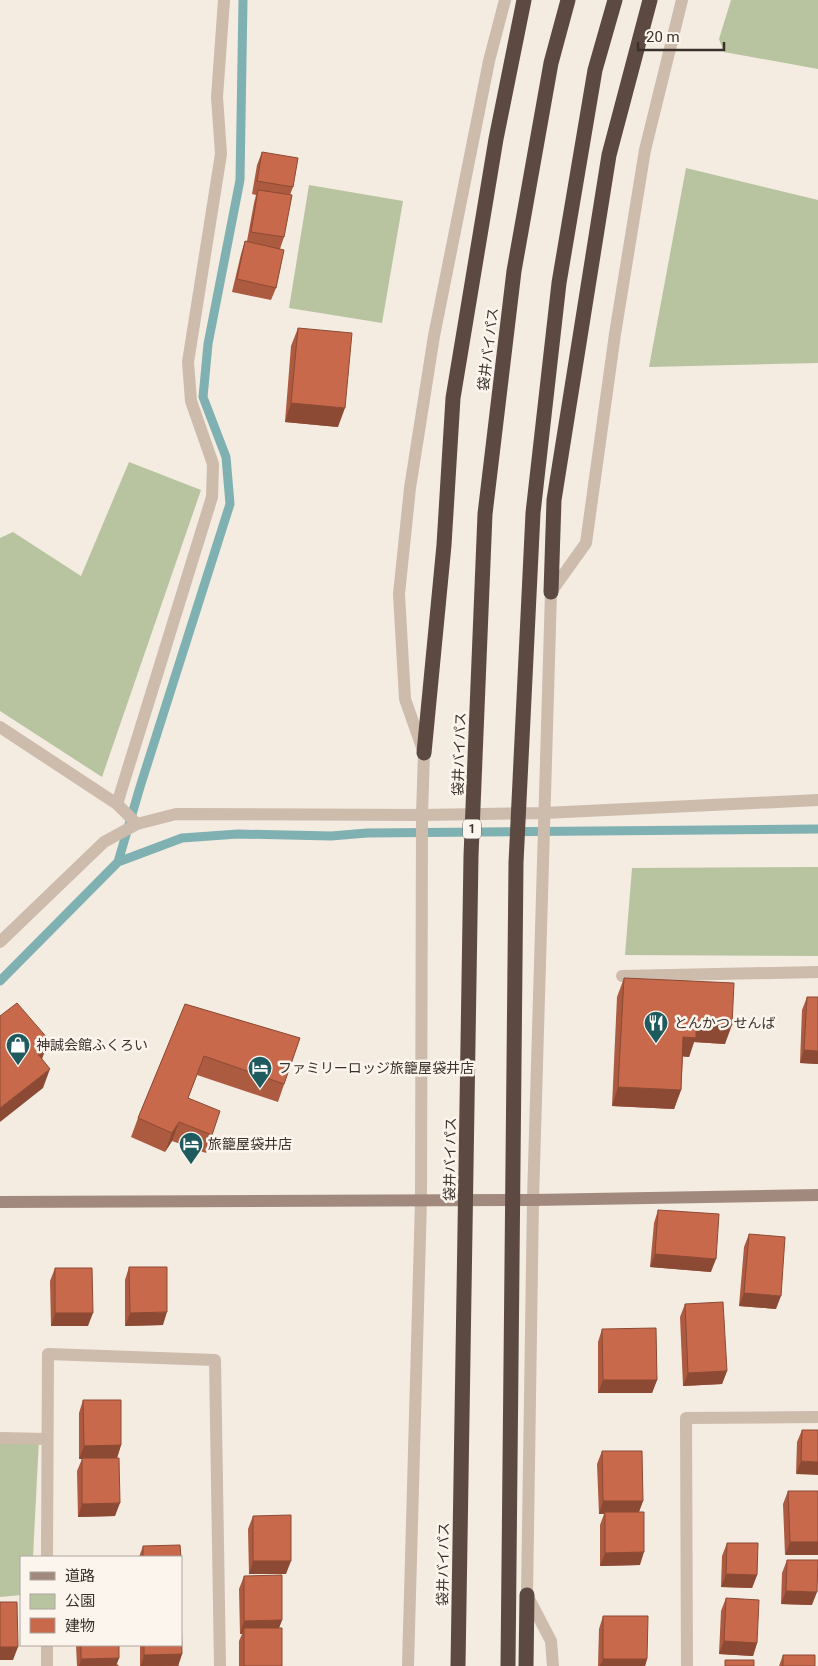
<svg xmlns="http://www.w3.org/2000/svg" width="818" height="1666" font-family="Roboto,'Noto Sans JP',sans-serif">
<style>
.green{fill:#b8c4a0}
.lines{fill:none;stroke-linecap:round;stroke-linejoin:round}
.stream{stroke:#7fb0b2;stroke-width:9}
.street{stroke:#cdbbac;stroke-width:12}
.secondary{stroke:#a18a7d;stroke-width:12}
.highway{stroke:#5c4a42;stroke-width:15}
.wall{fill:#ac5a40}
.shaded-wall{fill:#8c4a34}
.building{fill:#c8694b;stroke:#8c4a34}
.labels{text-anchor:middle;stroke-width:5;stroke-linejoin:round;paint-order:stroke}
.shield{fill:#fbf5ee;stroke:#756b66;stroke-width:1}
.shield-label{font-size:12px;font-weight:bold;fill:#3b302b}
.street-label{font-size:14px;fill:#3b302b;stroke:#fbf5ee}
.poi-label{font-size:14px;fill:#3b302b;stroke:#fbf5ee;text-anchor:start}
</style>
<rect width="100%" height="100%" fill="#f4ebe1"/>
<path class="green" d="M731 0H818V69L724 52 719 39Z
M686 168 818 200V363L649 367Z
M309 185 403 201 382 323 289 308Z
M129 462 201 490 102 777 0 711V538L13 532 81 576Z
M818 867V956L625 955 632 868Z
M0 1438 39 1439 33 1557H21V1595L0 1597Z"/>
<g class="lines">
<path class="stream" d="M118 862 140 787 230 504 226 457 203 397 208 344 240 180 243 0
M0 981 118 862 182 838 238 834 331 836 367 833 818 829"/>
<path class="street" d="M0 727 117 804 137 824
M117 804 212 497 213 464 191 401 188 362 221 154 217 97 224 0
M0 942 104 842 137 824 176 814 422 815 544 813 818 800
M622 976 818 972
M0 1438 47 1439
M47 1557 48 1354 215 1360 220 1666
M47 1666V1645
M408 1666 421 1200 422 815 424 753 405 699 399 594 410 488 434 336 489 61 505 0
M553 1666 551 1641 527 1595 533 1200 551 592 586 543 615 334 645 150 682 0
M687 1666 686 1418 818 1417"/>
<path class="secondary" d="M0 1202 533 1200 818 1195"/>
<path class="highway" d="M551 592 554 500 609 155 650 0
M424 753 444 545 453 398 496 139 524 0
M458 1666 471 856 485 514 514 271 551 63 568 0
M508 1666 516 863 533 513 559 283 595 70 615 0
M526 1666 527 1595"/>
</g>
<path class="wall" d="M262 152 293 187 290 195 284 237 280 249 276 288 271 300 232 292 241 254 245 241H247L254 203 256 195 252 194 257 165Z
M298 328 338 427 285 422 291 346Z
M624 978 725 1044 694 1042 689 1057 683 1056 681 1090 674 1109 612 1106 617 997Z
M807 997H818V1064L800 1063 802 1010Z
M185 1004 300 1038 278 1102 197 1075 188 1098 212 1135 206 1153 172 1141 165 1152 131 1137 138 1118Z
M658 1210 711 1272 650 1267 654 1223Z
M749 1234 776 1309 739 1306 744 1247Z
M129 1267 163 1325 125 1326V1280Z
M55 1268 88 1326H51L50 1281Z
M685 1304 727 1371 722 1384 683 1386 680 1317Z
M602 1329 657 1380 652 1393H598V1342Z
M83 1400 121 1445 117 1458 115 1516 78 1517 77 1471 82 1459H79V1413Z
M802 1430H818L796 1474 797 1442Z
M602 1451 643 1501 639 1512 640 1565 600 1566V1525L604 1514H599L597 1464Z
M788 1491H818L785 1555 783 1504Z
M253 1516 286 1574H249L248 1529Z
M727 1543 757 1575 752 1588 721 1587 722 1556Z
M143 1546 181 1557H139Z
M787 1560 812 1605 781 1604 782 1573Z
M244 1576 282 1620 279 1628 282 1666H239V1641L242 1634H240L239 1589Z
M726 1598 757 1643 753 1656 719 1654 721 1611Z
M603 1616 647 1659 645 1666H598L599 1629Z
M76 1645H119V1658L116 1665 118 1666H77Z
M140 1645H181L182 1654 178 1666H140Z
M783 1655 815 1666H779Z"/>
<path class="shaded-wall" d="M291 403 345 408 338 427 285 422Z
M696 1023 732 1025 725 1044 694 1042 689 1057 677 1056 683 1037Z
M49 1040 42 1059 31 1073 38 1054Z
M804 1050 818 1051V1064L800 1063Z
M50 1069 43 1088 0 1122V1108Z
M618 1087 681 1090 674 1109 612 1106Z
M179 1122 172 1141 165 1152 172 1133Z
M655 1254 716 1259 711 1272 650 1267Z
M744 1293 781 1296 776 1309 739 1306Z
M167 1312 163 1325 125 1326 130 1313Z
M55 1313H93L88 1326H51Z
M727 1371 722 1384 683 1386 688 1373Z
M603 1380H657L652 1393H598Z
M121 1445 117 1458 79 1459 84 1446Z
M801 1461 818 1462V1475L796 1474Z
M603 1501H643L638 1514 605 1512 604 1514H599Z
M120 1503 115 1516 78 1517 82 1504Z
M790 1542H818V1555H785Z
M644 1552 640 1565 600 1566 605 1553Z
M253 1561H291L286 1574H249Z
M726 1574 757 1575 752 1588 721 1587Z
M786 1591 817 1592 812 1605 781 1604Z
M282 1620 277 1633 244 1628 242 1634H240L244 1621Z
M724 1641 757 1643 753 1656 719 1654Z
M0 1647H18L13 1660H0Z
M182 1654 178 1666H141L144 1655Z
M119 1658 116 1666H79L81 1659Z
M603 1659H647L645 1666H600Z"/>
<path class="building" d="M262 152 298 158 293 187 257 181Z
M258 190 292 195 284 237 251 232Z
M245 241 284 250 276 288 237 279Z
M298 328 352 333 345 408 291 403Z
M624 978 734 983 732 1025 696 1023V1038L683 1037 681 1090 618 1087Z
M807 997H818V1051L804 1050Z
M17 1003 49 1040 38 1054 50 1069 0 1108V1016Z
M185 1004 300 1038 284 1084 204 1056 188 1098 220 1111 212 1135 179 1122 172 1133 138 1118Z
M658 1210 719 1214 716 1259 655 1254Z
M749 1234 785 1237 781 1296 744 1293Z
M129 1267H167V1312L130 1313Z
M55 1268H92L93 1313H55Z
M723 1302 727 1371 688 1373 685 1304Z
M656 1328 657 1380H603L602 1329Z
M83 1400H121V1445L84 1446Z
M802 1430H818V1462L801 1461Z
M602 1451H642L643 1501H603Z
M82 1458H119L120 1503 82 1504Z
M788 1491H818V1542H790Z
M605 1512H644V1552L605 1553Z
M291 1515V1561H253V1516Z
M727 1543H758L757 1575 726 1574Z
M180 1545 181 1557H143V1546Z
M787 1560H818L817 1592 786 1591Z
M282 1575V1620L244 1621V1576Z
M726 1598 759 1600 757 1643 724 1641Z
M0 1602H17L18 1647H0Z
M181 1609 182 1654 144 1655V1645H181Z
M603 1616H648L647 1659H603Z
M244 1628H282V1666H244Z
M81 1645H119V1658L81 1659Z
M783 1655H815V1666H783Z
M725 1660H754V1666H725Z
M118 1665V1666H81Z
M178 1665V1666H141Z"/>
<defs>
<symbol id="restaurant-pin" viewBox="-11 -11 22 30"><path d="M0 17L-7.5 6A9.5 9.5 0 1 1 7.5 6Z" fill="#1f5a5e" stroke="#fbf5ee"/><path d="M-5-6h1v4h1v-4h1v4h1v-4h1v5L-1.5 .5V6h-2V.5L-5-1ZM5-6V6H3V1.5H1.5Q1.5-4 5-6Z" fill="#fff"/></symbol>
<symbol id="shop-pin" viewBox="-11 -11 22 30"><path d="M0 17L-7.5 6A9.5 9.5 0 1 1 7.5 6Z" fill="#1f5a5e" stroke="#fbf5ee"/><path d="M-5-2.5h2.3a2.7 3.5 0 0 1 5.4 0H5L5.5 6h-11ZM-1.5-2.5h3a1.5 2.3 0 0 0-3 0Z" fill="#fff"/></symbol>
<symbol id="hotel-pin" viewBox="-11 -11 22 30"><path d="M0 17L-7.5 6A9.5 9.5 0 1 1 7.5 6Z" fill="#1f5a5e" stroke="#fbf5ee"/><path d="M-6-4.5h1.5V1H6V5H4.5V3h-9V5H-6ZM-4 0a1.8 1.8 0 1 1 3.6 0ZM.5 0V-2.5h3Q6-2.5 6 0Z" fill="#fff"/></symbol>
</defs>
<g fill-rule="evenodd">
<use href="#restaurant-pin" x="642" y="1009" width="28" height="38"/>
<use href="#shop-pin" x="4" y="1031" width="28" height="38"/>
<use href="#hotel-pin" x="246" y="1054" width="28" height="38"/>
<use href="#hotel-pin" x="177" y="1130" width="28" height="38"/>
</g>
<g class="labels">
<rect class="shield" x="463" y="819.5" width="18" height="19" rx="4"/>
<g class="shield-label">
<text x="472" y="833">1</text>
</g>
<g class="street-label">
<text transform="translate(488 349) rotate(-83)" y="5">袋井バイパス</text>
<text transform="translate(459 754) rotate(-88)" y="5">袋井バイパス</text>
<text transform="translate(450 1159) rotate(-89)" y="5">袋井バイパス</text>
<text transform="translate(443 1564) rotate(-89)" y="5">袋井バイパス</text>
</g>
<g class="poi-label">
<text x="674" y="1028">とんかつ せんば</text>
<text x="36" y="1050">神誠会館ふくろい</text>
<text x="278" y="1073">ファミリーロッジ旅籠屋袋井店</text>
<text x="208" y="1149">旅籠屋袋井店</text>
</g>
</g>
<rect x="20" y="1556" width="162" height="90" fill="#fbf5ee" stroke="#aea6a0"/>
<rect x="30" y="1572" width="25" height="8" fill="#a18a7d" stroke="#aea6a0"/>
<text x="65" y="1581" font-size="15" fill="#3b302b">道路</text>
<rect x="30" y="1594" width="25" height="15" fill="#b8c4a0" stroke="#aea6a0"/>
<text x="65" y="1606" font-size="15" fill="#3b302b">公園</text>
<rect x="30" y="1618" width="25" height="15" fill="#c8694b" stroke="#aea6a0"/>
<text x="65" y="1631" font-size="15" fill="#3b302b">建物</text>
<path d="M638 42v8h86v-8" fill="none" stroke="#3b302b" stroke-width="2.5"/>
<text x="646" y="42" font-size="15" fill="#3b302b" stroke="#fbf5ee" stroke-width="4" paint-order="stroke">20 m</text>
</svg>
